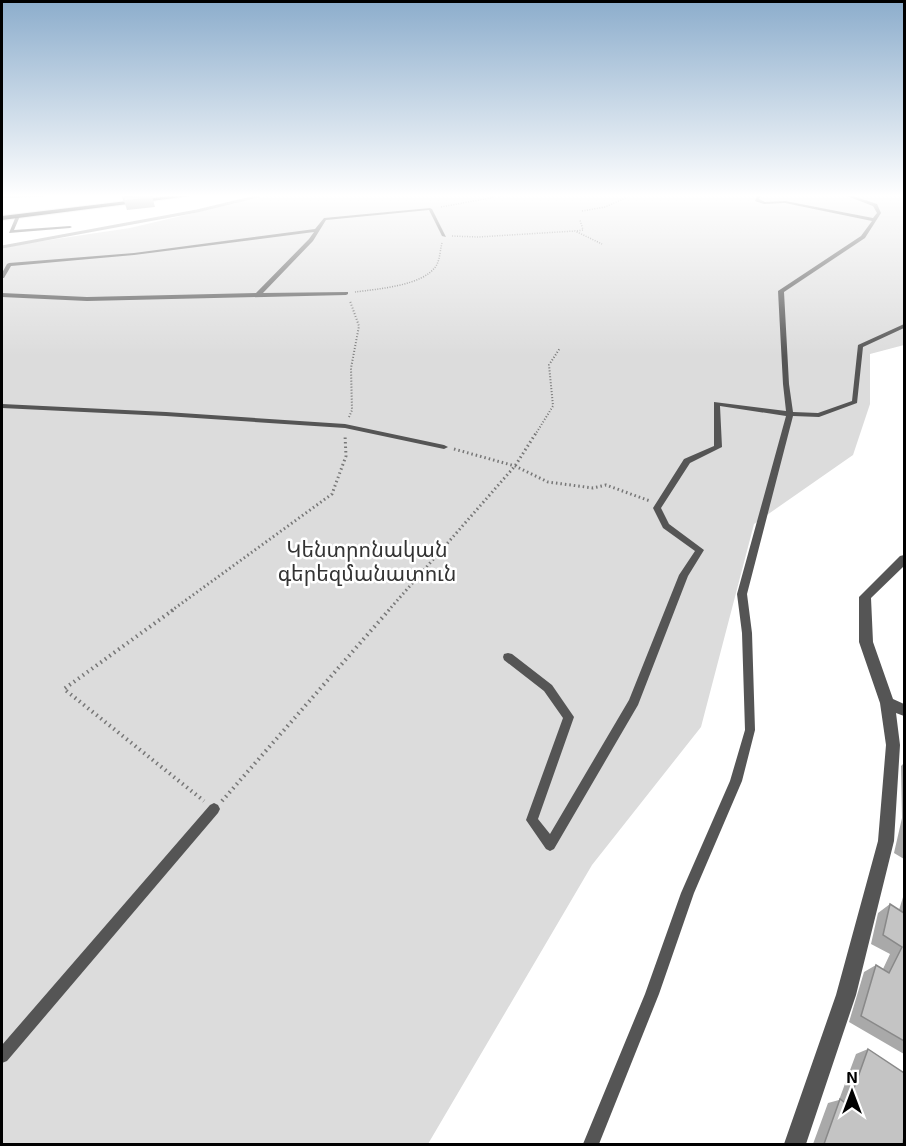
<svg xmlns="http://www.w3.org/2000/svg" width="906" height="1146" font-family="'Exo 2','Noto Sans Armenian',sans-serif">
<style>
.green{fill:#dcdcdc}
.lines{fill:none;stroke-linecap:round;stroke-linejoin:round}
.stream{stroke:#a3a3a3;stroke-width:3}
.primary-casing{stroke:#dbdbdb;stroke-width:2}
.path-far3{stroke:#777;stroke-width:1.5;stroke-dasharray:1 1.5;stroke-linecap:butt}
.path-far2{stroke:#777;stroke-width:2;stroke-dasharray:1 2;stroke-linecap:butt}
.path-far1{stroke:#777;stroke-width:3;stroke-dasharray:1.5 3;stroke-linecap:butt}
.path{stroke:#777;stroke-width:4;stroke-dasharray:1.5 4;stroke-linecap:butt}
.service{fill:#555;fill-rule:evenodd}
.minor{fill:#555;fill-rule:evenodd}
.primary{fill:#000;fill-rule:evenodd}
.wall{fill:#a9a9a9}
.shaded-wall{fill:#898989}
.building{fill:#c4c4c4;stroke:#898989;stroke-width:1.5}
.labels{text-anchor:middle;stroke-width:5;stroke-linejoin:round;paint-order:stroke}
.park-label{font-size:21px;fill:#333;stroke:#fff}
</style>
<rect width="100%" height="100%" fill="#fff"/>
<path class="green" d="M267 196H904V345L870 354V404L853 455 754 524 701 727 592 865 428 1144H2V247L130 228Z"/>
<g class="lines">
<path class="stream" d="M2 247 197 211 259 196"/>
<defs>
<path id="primary" d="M169 196H190L2 220V216Z"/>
</defs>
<use href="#primary" class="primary-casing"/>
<path class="path-far3" d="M441 207 501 196
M582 211 605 207 630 196
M577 231 583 230 580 220
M452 236 478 237 575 231 602 244
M355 292C377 289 423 286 436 266 440 260 440 250 442 243"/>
<path class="path-far2" d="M349 417 352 410 351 368 359 326 350 301
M535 435 553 406 549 365 560 348"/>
<path class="path-far1" d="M454 449 515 466 548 482 593 488 606 485 650 501
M171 611 332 494 346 456 345 435
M388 611 515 466 536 433"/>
<path class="path" d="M173 610 64 689 204 801
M222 801 389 610"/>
<path class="service" d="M757 196H761L759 199 765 202 785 201 873 218 877 213 873 206 847 196H853L877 204 881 213 865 238 784 292 789 384 793 412 818 413 852 401 858 345 902 325 904 324V328L863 347 857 403 819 417 793 416 747 594 752 633 755 730 742 781 694 893 659 994 599 1144H583L645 994 681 893 730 781 745 730 742 633 737 594 786 416 720 406 722 447 690 463 661 508 669 524 704 550 688 576 638 705 554 849 550 851 546 849 526 820 563 718 544 691 504 660 503 657 504 654 508 653 512 654 552 685 574 717 538 819 550 834 629 700 679 575 695 551 663 528 653 508 684 459 714 446V402L786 411 783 384 778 291 861 236 872 221 785 203 764 204 755 201Z
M430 208 432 209 446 237 442 236 429 210 326 220 313 241 263 293 348 292V294L346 295 87 301 2 297V293L87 297 256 293 309 239 314 232 134 255 11 266 4 278H2V273L7 264 9 263 134 253 315 229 324 218Z
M18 215 20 216 14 230 70 226 72 227 70 228 9 233 16 216Z
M2 404 166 412 345 424 444 445 448 447 444 449 345 428 166 416 2 408Z
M214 803 218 805 220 809 218 813 7 1061 2 1063V1045L210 805Z"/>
<path class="minor" d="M904 555V566L871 598 873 642 893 699 904 704V716L896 713 900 745 894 841 856 995 806 1144H784L836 995 878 841 886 745 880 703 859 642V597L900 556Z"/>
<use href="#primary" class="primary"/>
</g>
<path class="wall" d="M2 196H43V197L2 198Z
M904 763V859L894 853 902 818 901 766Z
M904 894V1054L849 1022 864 972 876 965 883 969 890 954 871 944 878 913 890 904 899 910Z
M868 1049 903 1144H813L828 1103 839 1100 856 1054Z"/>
<path class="shaded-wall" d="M152 196 155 207 127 210 124 201Z"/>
<path class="building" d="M135 196H152V198L124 201 123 197Z
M890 904 904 913V1041L861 1016 876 965 889 973 902 947 883 935Z
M868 1049 904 1073V1136L903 1144H824L840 1099 848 1105Z"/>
<linearGradient id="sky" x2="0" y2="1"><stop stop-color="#8cadcc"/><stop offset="0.55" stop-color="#fff"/><stop offset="1" stop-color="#fff" stop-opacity="0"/></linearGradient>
<rect width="906" height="356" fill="url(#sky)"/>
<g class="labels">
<g class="park-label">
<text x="367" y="557">Կենտրոնական<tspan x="367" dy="24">գերեզմանատուն</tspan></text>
</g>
</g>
<rect width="906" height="1146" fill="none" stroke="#000000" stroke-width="6"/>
<g transform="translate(852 1092)" stroke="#ffffff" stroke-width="4.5" paint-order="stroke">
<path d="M0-4.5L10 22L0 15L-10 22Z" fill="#000000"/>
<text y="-9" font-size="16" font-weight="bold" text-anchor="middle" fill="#000000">N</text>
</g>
</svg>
